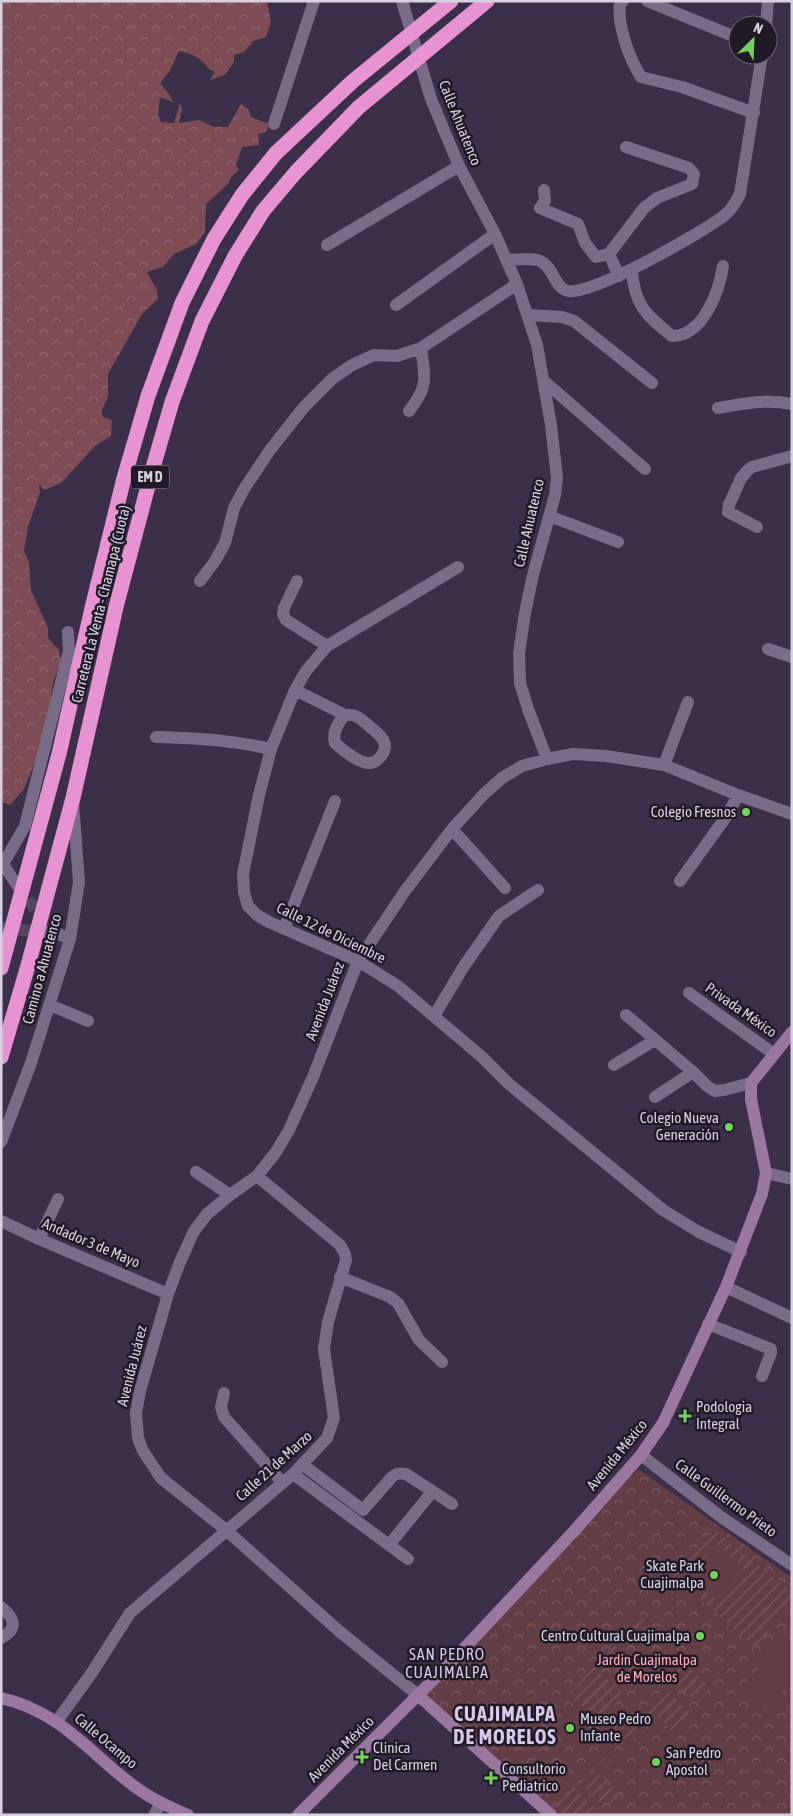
<svg xmlns="http://www.w3.org/2000/svg" width="793" height="1816" font-family="'Asap Condensed',sans-serif">
<style>
.forest{fill:url(#forest-crowns)}
.park{fill:url(#park-crowns)}
.garden{fill:url(#garden-furrows)}
.pitch{fill:#633f45}
.lines{fill:none;stroke-linecap:round;stroke-linejoin:round}
.street-tunnel{stroke:#534760;stroke-width:12;stroke-dasharray:12 6;stroke-linecap:butt}
.street{stroke:#786c89;stroke-width:12}
.secondary{stroke:#99779f;stroke-width:12}
.highway{stroke:#e792d1;stroke-width:15}
.poi-dot{fill:#74d25c;stroke:#1f1a26;stroke-width:2}
.labels{text-anchor:middle;stroke-width:5;stroke-linejoin:round;paint-order:stroke}
.shield{fill:#1f1a26;stroke:#a09aa9;stroke-width:1}
.shield-label{font-size:14px;font-weight:bold;fill:#d8d1e1}
.street-label{font-size:15px;fill:#d8d1e1;stroke:#1f1a26}
.poi-label{font-size:15px;fill:#d8d1e1;stroke:#1f1a26;text-anchor:start}
.park-label{font-size:15px;fill:#fdabb8;stroke:#1f1a26}
.neighbourhood-label{font-size:16px;letter-spacing:1px;fill:#d6c9ea;stroke:#1f1a26}
.district-label{font-size:20px;font-weight:bold;letter-spacing:1px;fill:#d6c9ea;stroke:#1f1a26}
</style>
<defs>
<pattern id="forest-crowns" width="20" height="18" patternUnits="userSpaceOnUse" patternTransform="scale(1.25)"><rect width="20" height="18" fill="#7d4c54"/><path d="M2 6a3 3 0 1 1 6 0M12 15a3 3 0 1 1 6 0" fill="none" stroke="#8f656c"/></pattern>
<pattern id="park-crowns" width="20" height="18" patternUnits="userSpaceOnUse" patternTransform="scale(1.25)"><rect width="20" height="18" fill="#633f45"/><path d="M2 6a3 3 0 1 1 6 0M12 15a3 3 0 1 1 6 0" fill="none" stroke="#795a60"/></pattern>
<pattern id="garden-furrows" width="10" height="10" patternUnits="userSpaceOnUse" patternTransform="scale(1.25)"><rect width="10" height="10" fill="#633f45"/><path d="M-1 1l2-2M0 10L10 0M9 11l2-2" fill="none" stroke="#795a60"/></pattern>
</defs>
<rect width="100%" height="100%" fill="#3b2f49"/>
<path class="forest" d="M1 1H267L271 22 266 37 253 41 244 52 234 55V62L225 75 210 80 215 72C207 69 207 66 202 61 195 55 188 53 179 51L169 72 160 83 169 94 173 102 160 97 158 115 161 122 174 123 180 103 182 109 179 123 199 120 214 127H228L241 104 249 110 251 117 269 124 266 132 258 134 259 145 242 147 236 165 239 170 231 177 228 184 206 204 205 232 196 244 174 254 163 267 147 272 157 290 158 299 142 314 108 374V397L102 410V416L112 420 111 436 96 445 61 483 44 490 39 484 40 493 28 526 24 551 29 562 31 590 48 628V638L59 650 61 662 53 682 51 698 42 745 24 789 10 805 1 802Z"/>
<path class="park" d="M638 1469 792 1578V1815H552L418 1695Z"/>
<path class="garden" d="M714 1530 792 1592V1603L755 1648 674 1575Z
M638 1614 650 1626 647 1629 653 1636 645 1644 641 1640 635 1645 621 1632Z
M615 1646 642 1671 628 1686 601 1660Z
M683 1662 711 1688 697 1703 670 1677Z
M594 1667 623 1693 597 1720 569 1694Z
M665 1688 691 1714 673 1732 656 1716 629 1743 620 1734Z
M606 1757 611 1762 599 1774 620 1795 610 1805 604 1802 600 1803 580 1783Z
M574 1787 594 1807 588 1815H564L555 1806Z"/>
<path class="pitch" d="M716 1544 744 1568 716 1600 704 1590 699 1595 684 1582Z
M780 1638 792 1647V1680L771 1709 743 1688Z"/>
<g class="lines">
<path class="street-tunnel" d="M17 885 44 921
M1 928 43 932"/>
<path class="street" d="M402 1 431 99 459 166 495 234 517 284 537 345 551 425 557 478 555 495 533 575 525 613 519 653 520 683 528 709 547 759
M623 1 620 3C617 25 629 58 641 77L682 87 754 113
M647 1 733 36
M766 25 768 1
M274 124 314 1
M544 190 545 201 540 208 578 224 585 243 596 257 609 254 619 276
M327 245 459 166
M609 254 644 208 657 198 692 184 694 174 689 168 626 147
M506 260C517 260 530 257 540 261 554 267 554 288 568 291 592 296 703 232 725 215 732 209 736 202 740 194L762 55
M632 270C634 305 646 315 672 336 703 336 719 292 723 266
M396 305 495 234
M528 315 562 317 574 321 652 383
M544 381 645 469
M718 408C745 403 765 399 792 404
M409 411C429 386 425 377 421 348
M549 516 618 542
M757 527 728 512 729 505 741 478 748 470 752 467 792 456
M458 567 327 646 306 671 295 690 271 749 259 795 243 874 244 892 248 906 257 915 269 922 358 961 398 986 482 1057 509 1084 663 1210 699 1232 741 1252
M200 581 215 561 225 543 234 508 244 489 270 450 304 407 332 379 352 365 374 355 397 356 421 348 517 284
M297 581 284 608 283 614 286 620 327 646
M768 649 792 657
M295 690 345 715C356 714 360 718 368 725 373 730 382 735 384 742 388 751 377 764 368 763 359 763 341 749 335 743 332 733 338 722 345 715
M156 737C196 738 231 740 271 749
M664 765 688 702
M452 829 505 888
M1 861 17 885
M3 864 25 826 69 651 68 632
M680 881 728 814 738 795
M284 929 335 801
M43 932H54L70 939
M689 993 774 1054
M50 1005 88 1021
M626 1015 693 1072 707 1086 715 1091 724 1090 751 1083
M434 1016 464 966 499 916 538 890
M614 1065 655 1040
M655 1097 693 1072
M1 1142 31 1063 70 939 79 882 73 802
M196 1172 230 1195
M766 1173 792 1179
M1 1221 39 1239 168 1294
M39 1239 58 1199
M340 1277 390 1297 398 1303 419 1340 442 1362
M726 1287 792 1318
M708 1324 771 1349V1353L762 1376
M224 1393 221 1407 224 1417 282 1482
M641 1455 721 1517 792 1565
M302 1464 363 1510 391 1478C396 1473 400 1473 406 1474L452 1504
M293 1474 408 1559
M389 1545 432 1492
M1 1607C14 1617 19 1629 1 1638
M418 1695 339 1631 226 1530 161 1478 143 1451 138 1438 136 1413 140 1391 168 1294 180 1262 194 1231 207 1214 230 1195 257 1176 276 1152 289 1130 313 1077 358 961 405 891 452 829 484 794 502 778 522 766 547 759 573 754 606 756 664 765 738 795 792 814
M57 1721 91 1674 130 1613 293 1474 327 1438 334 1418 324 1349 328 1322 346 1260 345 1254 340 1245 257 1176
M154 1815 161 1803"/>
<path class="secondary" d="M418 1695 551 1815
M1 1698C58 1710 90 1753 134 1786 151 1799 169 1807 188 1815
M298 1815 456 1657 575 1530 641 1455 663 1423 726 1287 762 1194 766 1173 751 1099V1083L792 1032"/>
<path class="highway" d="M1 968 59 754 92 608 124 478 148 396 182 303 214 239 242 195 276 153 353 81 451 1
M1 1057 27 969 73 798 116 607 152 471 172 402 202 321 235 256 263 211 296 172 359 107 487 1"/>
</g>
<g class="poi-dot">
<circle cx="746" cy="812" r="5"/>
<circle cx="729" cy="1127" r="5"/>
<path d="M682.5 1408.5h5v5h5v5h-5v5h-5v-5h-5v-5h5z"/>
<circle cx="714" cy="1575" r="5"/>
<circle cx="700" cy="1636" r="5"/>
<circle cx="570" cy="1728" r="5"/>
<path d="M359.5 1749.5h5v5h5v5h-5v5h-5v-5h-5v-5h5z"/>
<circle cx="656" cy="1762" r="5"/>
<path d="M488.5 1770.5h5v5h5v5h-5v5h-5v-5h-5v-5h5z"/>
</g>
<g class="labels">
<rect class="shield" x="131" y="465.5" width="38" height="23" rx="4"/>
<g class="shield-label">
<text x="150" y="482">EM D</text>
</g>
<g class="street-label">
<text transform="translate(460 123) rotate(68)" y="5">Calle Ahuatenco</text>
<text transform="translate(529 523) rotate(-77)" y="5">Calle Ahuatenco</text>
<text transform="translate(101 604) rotate(-76)" y="5">Carretera La Venta - Chamapa (Cuota)</text>
<text transform="translate(331 933) rotate(26)" y="5">Calle 12 de Diciembre</text>
<text transform="translate(42 969) rotate(-75)" y="5">Camino a Ahuatenco</text>
<text transform="translate(325 1001) rotate(-69)" y="5">Avenida Juárez</text>
<text transform="translate(741 1010) rotate(35)" y="5">Privada México</text>
<text transform="translate(91 1243) rotate(23)" y="5">Andador 3 de Mayo</text>
<text transform="translate(132 1366) rotate(-76)" y="5">Avenida Juárez</text>
<text transform="translate(617 1455) rotate(-51)" y="5">Avenida México</text>
<text transform="translate(274 1466) rotate(-42)" y="5">Calle 21 de Marzo</text>
<text transform="translate(726 1498) rotate(36)" y="5">Calle Guillermo Prieto</text>
<text transform="translate(106 1741) rotate(40)" y="5">Calle Ocampo</text>
<text transform="translate(341 1749) rotate(-45)" y="5">Avenida México</text>
</g>
<g class="poi-label">
<text x="736" y="817" text-anchor="end">Colegio Fresnos</text>
<text x="719" y="1123" text-anchor="end">Colegio Nueva<tspan x="719" dy="17">Generación</tspan></text>
<text x="696" y="1412">Podologia<tspan x="696" dy="17">Integral</tspan></text>
<text x="704" y="1571" text-anchor="end">Skate Park<tspan x="704" dy="17">Cuajimalpa</tspan></text>
<text x="690" y="1641" text-anchor="end">Centro Cultural Cuajimalpa</text>
<text x="580" y="1724">Museo Pedro<tspan x="580" dy="17">Infante</tspan></text>
<text x="373" y="1753">Clinica<tspan x="373" dy="17">Del Carmen</tspan></text>
<text x="666" y="1758">San Pedro<tspan x="666" dy="17">Apostol</tspan></text>
<text x="502" y="1774">Consultorio<tspan x="502" dy="17">Pediatrico</tspan></text>
</g>
<g class="park-label">
<text x="647" y="1665">Jardin Cuajimalpa<tspan x="647" dy="17">de Morelos</tspan></text>
</g>
<g class="neighbourhood-label">
<text x="447" y="1660">SAN PEDRO<tspan x="447" dy="18">CUAJIMALPA</tspan></text>
</g>
<g class="district-label">
<text x="505" y="1721">CUAJIMALPA<tspan x="505" dy="23">DE MORELOS</tspan></text>
</g>
</g>
<rect width="793" height="1816" fill="none" stroke="#d8d1e1" stroke-width="5"/>
<g transform="translate(753 40) rotate(24)"><circle r="24" fill="#1f1a26" stroke="#696371"/>
<path d="M0-4L9 19L0 12L-9 19Z" fill="#74d25c"/>
<text y="-8" font-size="14" font-weight="bold" text-anchor="middle" fill="#d8d1e1">N</text>
</g>
</svg>
